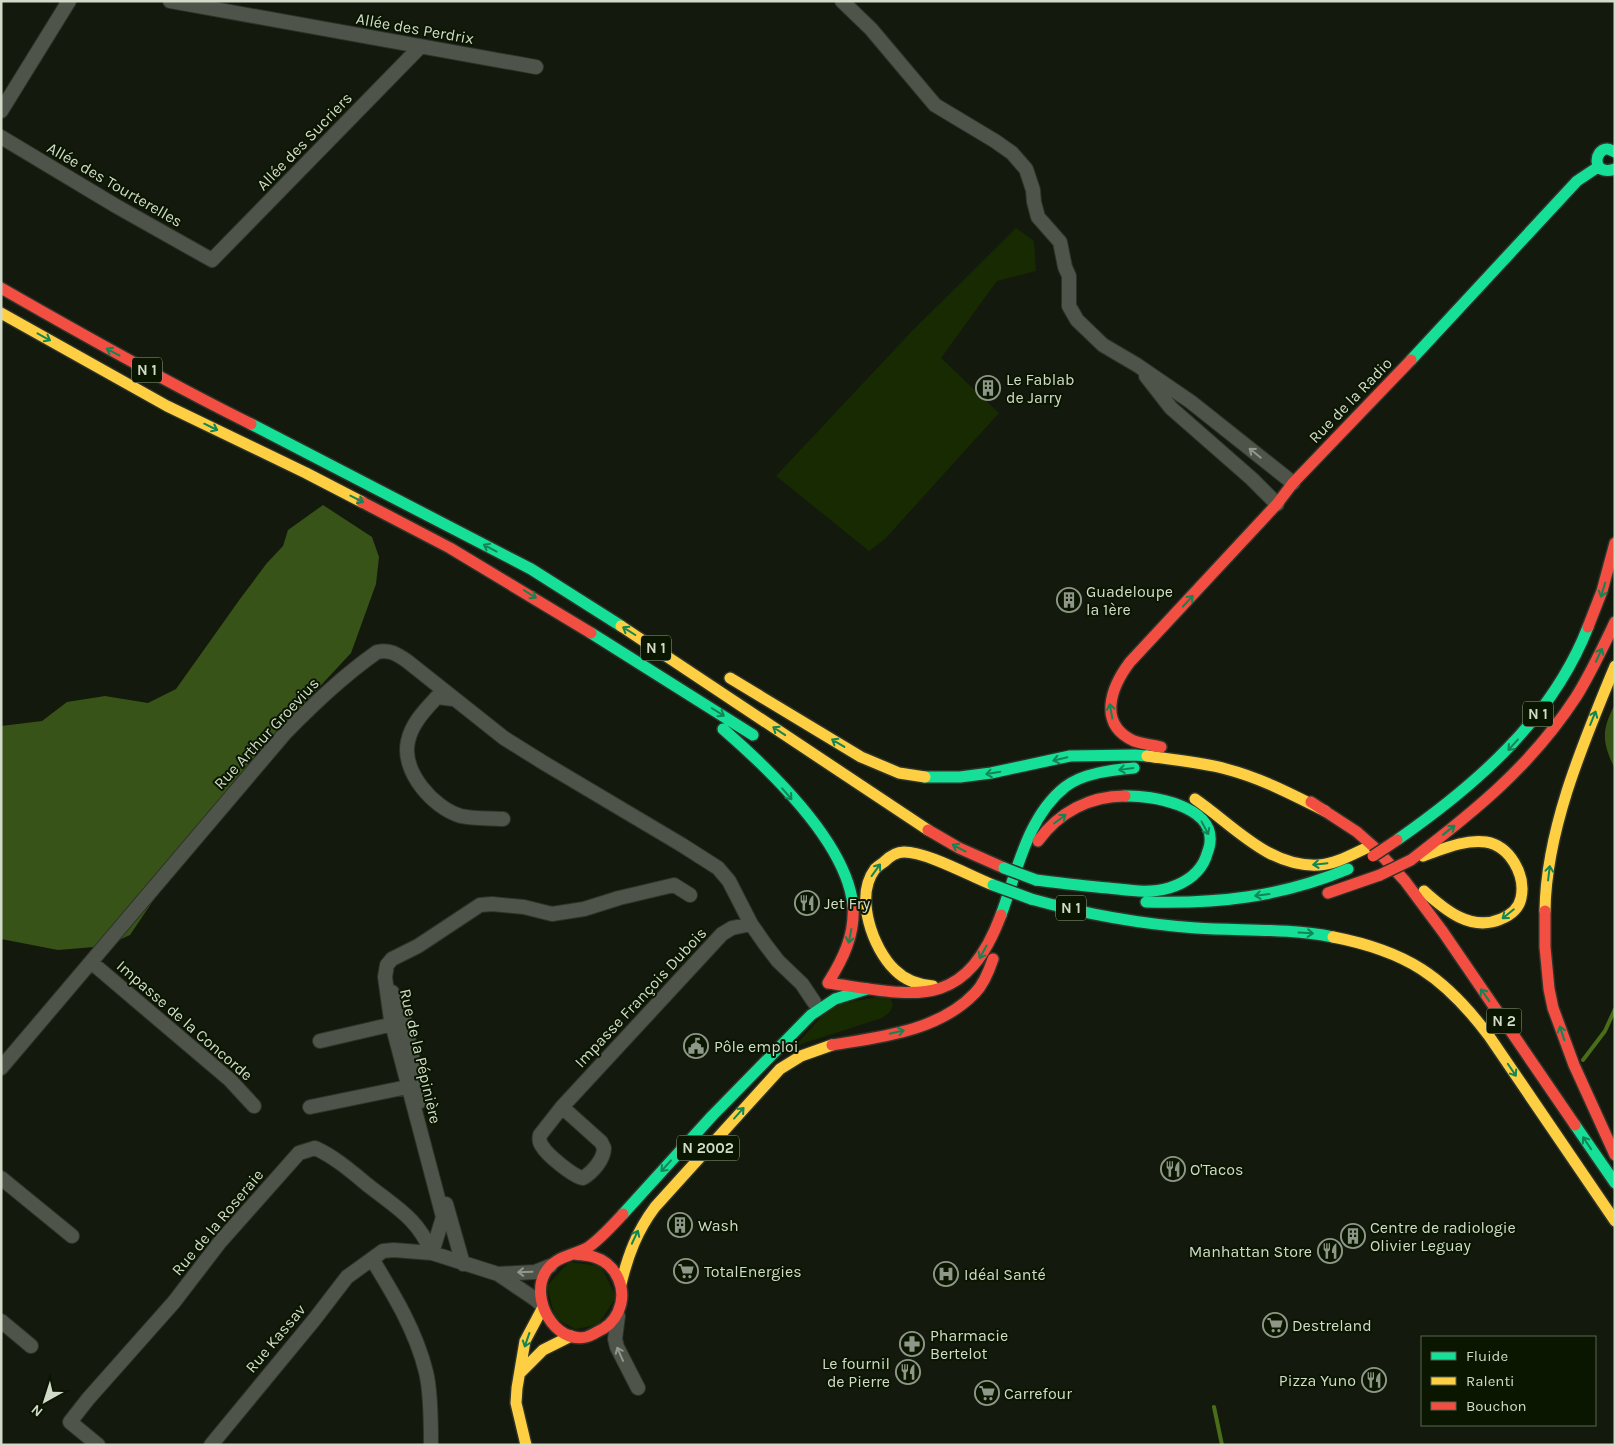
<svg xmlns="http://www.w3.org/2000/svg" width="1616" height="1446" font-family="Karla,sans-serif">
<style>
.green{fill:#182a02}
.forest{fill:#385317}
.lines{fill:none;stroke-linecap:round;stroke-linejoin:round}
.stream{stroke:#496d19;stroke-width:4}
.street-casing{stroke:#2e332a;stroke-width:16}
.fast-casing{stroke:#2e332a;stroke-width:14}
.slow-casing{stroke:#2e332a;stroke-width:14}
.jam-casing{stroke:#2e332a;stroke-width:14}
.street{stroke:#4f544a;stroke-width:14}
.fast{stroke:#16e098;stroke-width:11}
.slow{stroke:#ffcf43;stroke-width:11}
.jam{stroke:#f24e42;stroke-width:11}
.fast-bridge-casing{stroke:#2e332a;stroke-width:14;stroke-linecap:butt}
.jam-bridge-casing{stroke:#2e332a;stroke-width:14;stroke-linecap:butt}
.fast-bridge{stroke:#16e098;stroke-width:11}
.jam-bridge{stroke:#f24e42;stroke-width:11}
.oneway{stroke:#118554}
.oneway2{stroke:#90988a}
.labels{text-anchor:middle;stroke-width:4;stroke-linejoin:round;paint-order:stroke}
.shield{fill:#0a1600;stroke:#96a08d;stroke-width:1}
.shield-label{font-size:15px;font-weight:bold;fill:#d2dbca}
.street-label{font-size:16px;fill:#d2dbca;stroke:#0a1600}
.poi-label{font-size:16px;fill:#d2dbca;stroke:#0a1600;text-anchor:start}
</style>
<rect width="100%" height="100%" fill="#13190c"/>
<path class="green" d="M1016 228 1034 241 1036 271 997 281 941 358 999 413 885 539 869 551 776 476 912 331Z
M889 995 893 1005 890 1012 882 1018 795 1046 832 1005Z
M569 1262 601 1266 616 1297 598 1325 575 1329 555 1318 547 1286Z"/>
<path class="forest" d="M323 505 372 537 379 557 376 584 351 653 270 740 231 785 130 935 106 946 58 950 1 939V726L42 721 67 702 105 696 148 703 176 689 240 599 267 563 283 546 288 530Z
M1615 704V769C1602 742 1601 731 1615 704Z"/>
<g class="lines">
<path class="stream" d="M1583 1060 1605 1031 1615 1009
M1214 1407 1222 1445"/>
<defs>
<path id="street" d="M170 1 536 67
M842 1 871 29 935 105 995 141 1012 153 1026 169 1033 190 1034 202 1038 217 1060 242 1065 267 1069 276V306L1077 320 1103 345 1137 365 1191 402 1293 483
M1 111 69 1
M1 137 116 206 212 260 420 47
M1146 376 1171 408 1252 479 1277 504
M453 699 437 697C425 710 412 723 408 741 401 771 433 808 461 816 474 819 490 818 503 819
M91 962 230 1080 254 1106
M392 992 405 1022 421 1101
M320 1041 402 1022
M1 1068 286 732C315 703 343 676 377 652 389 649 397 654 407 661L504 738 544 763 682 845 718 868 729 881 751 924 765 944 778 961 802 984 814 1002
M310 1107 417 1085
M562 1107 601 1142 604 1148C604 1159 593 1172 583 1178 574 1177 547 1155 542 1146 539 1142 539 1139 540 1135L562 1107 722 934 732 928 751 924
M1 1178 72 1236
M446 1204 463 1264
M432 1253 443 1217 391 1020 385 977 387 965 392 959 418 946 480 905 492 904 524 907 552 914 584 909 619 898 674 885 690 895
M372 1259C394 1295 416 1331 426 1372 431 1392 431 1424 431 1445
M498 1274 535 1272 550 1266
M618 1316 615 1339 617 1347 638 1388
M1 1321 31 1346
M98 1445 70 1422 88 1399 174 1302 220 1242 299 1153 315 1148C335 1157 352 1172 369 1186 397 1208 418 1219 432 1253
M211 1445 314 1320 347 1277 383 1251 394 1250 432 1253 498 1274 535 1299 541 1304"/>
<path id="fast" d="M1615 152C1612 151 1610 149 1607 149 1594 149 1591 177 1615 169
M1411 360 1577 181 1598 167
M251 424 531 569 621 626
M591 633 753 735
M723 729C769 769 847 843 853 906
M925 777H960L991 773 1070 756 1135 755 1147 756
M1397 840C1476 785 1552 719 1588 627
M1036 880C1060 883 1084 886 1108 888 1128 890 1149 894 1169 888 1185 883 1200 873 1206 857 1207 853 1210 847 1210 842 1214 806 1152 795 1125 796
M1031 899C1085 914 1140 924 1196 928 1241 931 1288 928 1333 937
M1146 902C1218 904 1281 897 1348 869
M1001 915C1017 872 1027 817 1065 787 1083 773 1112 770 1134 768
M1575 1125 1615 1183
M623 1214 712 1116 811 1015 835 999 867 989"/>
<path id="slow" d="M1 313 167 406 306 473 362 502
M621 626 928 830
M730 678 861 757 899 773 925 777
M1147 756C1174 760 1201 762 1226 769 1261 778 1293 795 1325 811
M1195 799C1233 825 1269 868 1319 865 1335 864 1351 855 1366 848
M1423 856C1443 849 1465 839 1486 842 1510 846 1526 875 1521 898 1519 908 1511 915 1501 919 1471 932 1445 910 1424 891
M1545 911C1546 829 1584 741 1615 666
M1333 937C1406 951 1444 976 1489 1036L1615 1221
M933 986C919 985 905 980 895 970 873 949 854 897 875 869 878 866 881 864 884 862 889 857 897 852 904 852 927 852 970 876 993 885
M621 1284C628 1255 637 1231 655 1207L780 1069 801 1056 832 1045
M520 1373 543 1350 571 1336
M526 1445 516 1403 517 1388 525 1341 542 1309"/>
<path id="jam" d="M1 288C83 335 166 382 251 424
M362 502 450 548 591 633
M1588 627 1602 591 1615 543
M1130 662 1277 504 1293 483 1411 360
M1130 662C1111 687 1097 724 1134 741 1143 744 1152 745 1161 747
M1311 802 1357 832 1375 848 1405 881 1443 932 1575 1125
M928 830 959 848 1004 868
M1038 841C1059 812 1090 796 1125 796
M1411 860C1475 811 1531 766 1576 697 1591 673 1603 647 1615 622
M1328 893 1380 875
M853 906C855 935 843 959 828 983 914 995 964 1013 1001 915
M1545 911V947L1549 989 1553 1008 1574 1065 1615 1155
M832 1045C881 1037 939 1031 975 993 984 984 989 971 993 959
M575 1254C581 1255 588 1255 594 1257 617 1264 628 1290 618 1312 614 1321 606 1328 597 1332 593 1334 590 1336 586 1337 555 1344 530 1299 545 1273 555 1255 575 1256 590 1246 602 1237 613 1225 623 1214"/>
</defs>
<use href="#street" class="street-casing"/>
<use href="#fast" class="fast-casing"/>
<use href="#slow" class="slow-casing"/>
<use href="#jam" class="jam-casing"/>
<use href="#street" class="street"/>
<use href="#fast" class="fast"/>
<use href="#slow" class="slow"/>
<use href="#jam" class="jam"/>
<defs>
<path id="fast-bridge" d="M1004 868 1036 880
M993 885 1031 899"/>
<path id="jam-bridge" d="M1373 856 1397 840
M1380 875 1411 860"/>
</defs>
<use href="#fast-bridge" class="fast-bridge-casing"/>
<use href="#jam-bridge" class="jam-bridge-casing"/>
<use href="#fast-bridge" class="fast-bridge"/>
<use href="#jam-bridge" class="jam-bridge"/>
</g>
<defs><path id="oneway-shaft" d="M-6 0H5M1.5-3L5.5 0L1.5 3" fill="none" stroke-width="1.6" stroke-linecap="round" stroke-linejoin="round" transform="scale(1.25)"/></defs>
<g class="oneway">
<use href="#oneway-shaft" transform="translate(44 337) rotate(29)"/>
<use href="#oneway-shaft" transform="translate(113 352) rotate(-152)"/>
<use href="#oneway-shaft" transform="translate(211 427) rotate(26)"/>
<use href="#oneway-shaft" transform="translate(357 499) rotate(27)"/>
<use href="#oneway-shaft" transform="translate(490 548) rotate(-152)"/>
<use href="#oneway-shaft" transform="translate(1603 590) rotate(107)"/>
<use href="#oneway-shaft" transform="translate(530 594) rotate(32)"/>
<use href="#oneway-shaft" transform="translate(1188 601) rotate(-47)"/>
<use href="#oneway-shaft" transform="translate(629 631) rotate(-148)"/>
<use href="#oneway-shaft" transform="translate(1599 655) rotate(-65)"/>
<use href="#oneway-shaft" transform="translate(1111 711) rotate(-100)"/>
<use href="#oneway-shaft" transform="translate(718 712) rotate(32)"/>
<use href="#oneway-shaft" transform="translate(1593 718) rotate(-68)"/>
<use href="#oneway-shaft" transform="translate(779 731) rotate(-146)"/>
<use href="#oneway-shaft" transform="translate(838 743) rotate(-149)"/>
<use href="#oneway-shaft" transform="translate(1513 745) rotate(132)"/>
<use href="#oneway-shaft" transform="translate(1060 759) rotate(167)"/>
<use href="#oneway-shaft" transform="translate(1126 769) rotate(172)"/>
<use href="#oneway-shaft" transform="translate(993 773) rotate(170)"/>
<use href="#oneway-shaft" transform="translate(787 794) rotate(49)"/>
<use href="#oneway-shaft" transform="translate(1060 819) rotate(-37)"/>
<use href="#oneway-shaft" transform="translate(1205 828) rotate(62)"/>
<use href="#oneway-shaft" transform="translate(1449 830) rotate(-38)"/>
<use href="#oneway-shaft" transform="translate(959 848) rotate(-152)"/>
<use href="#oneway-shaft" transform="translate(1320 864) rotate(174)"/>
<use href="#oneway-shaft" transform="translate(876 870) rotate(-54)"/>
<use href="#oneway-shaft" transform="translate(1549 873) rotate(-83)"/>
<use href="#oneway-shaft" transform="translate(1262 895) rotate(173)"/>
<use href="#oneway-shaft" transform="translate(1508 914) rotate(141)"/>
<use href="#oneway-shaft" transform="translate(1306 933) rotate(3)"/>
<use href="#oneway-shaft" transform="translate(850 936) rotate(101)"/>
<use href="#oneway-shaft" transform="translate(983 952) rotate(119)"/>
<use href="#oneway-shaft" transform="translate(1485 995) rotate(-125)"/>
<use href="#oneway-shaft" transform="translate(897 1032) rotate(-14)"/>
<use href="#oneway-shaft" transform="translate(1562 1033) rotate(-108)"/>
<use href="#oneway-shaft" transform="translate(1512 1070) rotate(56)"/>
<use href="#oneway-shaft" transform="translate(739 1113) rotate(-48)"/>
<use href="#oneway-shaft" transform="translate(1587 1143) rotate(-124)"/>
<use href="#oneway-shaft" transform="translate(666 1166) rotate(132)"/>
<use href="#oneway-shaft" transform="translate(635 1237) rotate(-65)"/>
<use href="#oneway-shaft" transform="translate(527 1340) rotate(109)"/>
</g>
<g class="oneway2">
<use href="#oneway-shaft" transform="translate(1255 453) rotate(-141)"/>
<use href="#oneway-shaft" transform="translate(525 1272) rotate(178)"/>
<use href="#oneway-shaft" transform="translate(620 1354) rotate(-114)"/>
</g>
<defs>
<symbol id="building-ring" viewBox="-11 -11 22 22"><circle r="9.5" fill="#0a1600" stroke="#8f9788" stroke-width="1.5"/><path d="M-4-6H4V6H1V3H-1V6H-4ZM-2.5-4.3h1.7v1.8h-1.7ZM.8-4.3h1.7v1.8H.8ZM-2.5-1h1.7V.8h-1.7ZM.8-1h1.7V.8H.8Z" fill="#8f9788"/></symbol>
<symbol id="restaurant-ring" viewBox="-11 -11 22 22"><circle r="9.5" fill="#0a1600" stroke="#8f9788" stroke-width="1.5"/><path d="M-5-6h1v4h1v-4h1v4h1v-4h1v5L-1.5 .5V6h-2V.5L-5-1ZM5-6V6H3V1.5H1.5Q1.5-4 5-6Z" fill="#8f9788"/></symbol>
<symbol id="civic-ring" viewBox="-11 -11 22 22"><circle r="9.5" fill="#0a1600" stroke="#8f9788" stroke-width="1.5"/><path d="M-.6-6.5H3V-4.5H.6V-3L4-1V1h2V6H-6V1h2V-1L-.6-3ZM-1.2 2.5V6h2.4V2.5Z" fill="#8f9788"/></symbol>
<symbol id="supermarket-ring" viewBox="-11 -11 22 22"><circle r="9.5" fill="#0a1600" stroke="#8f9788" stroke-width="1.5"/><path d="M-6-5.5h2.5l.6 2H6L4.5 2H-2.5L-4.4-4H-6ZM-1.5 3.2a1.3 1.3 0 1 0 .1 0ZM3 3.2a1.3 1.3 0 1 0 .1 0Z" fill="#8f9788"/></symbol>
<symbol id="hospital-ring" viewBox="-11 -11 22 22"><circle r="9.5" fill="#0a1600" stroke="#8f9788" stroke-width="1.5"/><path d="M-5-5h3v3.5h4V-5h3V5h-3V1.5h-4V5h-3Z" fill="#8f9788"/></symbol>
<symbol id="pharmacy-ring" viewBox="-11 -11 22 22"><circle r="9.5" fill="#0a1600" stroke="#8f9788" stroke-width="1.5"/><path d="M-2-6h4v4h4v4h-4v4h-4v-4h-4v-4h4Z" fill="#8f9788"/></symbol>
</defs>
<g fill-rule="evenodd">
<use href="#building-ring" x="974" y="374" width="28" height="28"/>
<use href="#building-ring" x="1055" y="586" width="28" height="28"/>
<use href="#restaurant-ring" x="793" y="889" width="28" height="28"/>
<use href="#civic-ring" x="682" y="1032" width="28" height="28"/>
<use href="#restaurant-ring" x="1159" y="1155" width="28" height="28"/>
<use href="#building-ring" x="666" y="1211" width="28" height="28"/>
<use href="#building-ring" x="1339" y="1222" width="28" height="28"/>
<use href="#restaurant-ring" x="1316" y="1237" width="28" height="28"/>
<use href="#supermarket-ring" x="672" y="1257" width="28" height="28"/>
<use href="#hospital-ring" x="932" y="1260" width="28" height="28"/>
<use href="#supermarket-ring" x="1261" y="1311" width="28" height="28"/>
<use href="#pharmacy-ring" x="898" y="1330" width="28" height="28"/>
<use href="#restaurant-ring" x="894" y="1358" width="28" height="28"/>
<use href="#restaurant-ring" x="1360" y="1366" width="28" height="28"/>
<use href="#supermarket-ring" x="973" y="1379" width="28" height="28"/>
</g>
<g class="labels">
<g class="shield">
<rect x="132" y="357.5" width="30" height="25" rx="4"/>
<rect x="641" y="635.5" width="30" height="25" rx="4"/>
<rect x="1523" y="701.5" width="30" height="25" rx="4"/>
<rect x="1056" y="895.5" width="30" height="25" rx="4"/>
<rect x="1486.5" y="1008.5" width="35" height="25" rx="4"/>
<rect x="677" y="1135.5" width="62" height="25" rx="4"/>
</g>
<g class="shield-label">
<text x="147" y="375">N 1</text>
<text x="656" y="653">N 1</text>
<text x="1538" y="719">N 1</text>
<text x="1071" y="913">N 1</text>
<text x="1504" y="1026">N 2</text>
<text x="708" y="1153">N 2002</text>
</g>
<g class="street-label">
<text transform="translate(415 28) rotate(10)" y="6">Allée des Perdrix</text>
<text transform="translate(304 141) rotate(-46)" y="6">Allée des Sucriers</text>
<text transform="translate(115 184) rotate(30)" y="6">Allée des Tourterelles</text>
<text transform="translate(1350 400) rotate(-46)" y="6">Rue de la Radio</text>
<text transform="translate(266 733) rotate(-47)" y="6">Rue Arthur Groevius</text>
<text transform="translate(640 997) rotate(-47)" y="6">Impasse François Dubois</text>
<text transform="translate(185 1020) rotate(41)" y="6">Impasse de la Concorde</text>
<text transform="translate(421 1056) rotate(77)" y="6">Rue de la Pépinière</text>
<text transform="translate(217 1222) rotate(-50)" y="6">Rue de la Roseraie</text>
<text transform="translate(275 1338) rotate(-50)" y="6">Rue Kassav</text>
</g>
<g class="poi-label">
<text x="1006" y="385">Le Fablab<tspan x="1006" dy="18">de Jarry</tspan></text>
<text x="1086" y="597">Guadeloupe<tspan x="1086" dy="18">la 1ère</tspan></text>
<text x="824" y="909">Jet Fry</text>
<text x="714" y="1052">Pôle emploi</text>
<text x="1190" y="1175">O'Tacos</text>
<text x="698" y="1231">Wash</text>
<text x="1370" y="1233">Centre de radiologie<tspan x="1370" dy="18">Olivier Leguay</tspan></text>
<text x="1312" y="1257" text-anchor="end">Manhattan Store</text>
<text x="704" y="1277">TotalEnergies</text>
<text x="964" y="1280">Idéal Santé</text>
<text x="1292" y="1331">Destreland</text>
<text x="930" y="1341">Pharmacie<tspan x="930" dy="18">Bertelot</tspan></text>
<text x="890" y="1369" text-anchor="end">Le fournil<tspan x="890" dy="18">de Pierre</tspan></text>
<text x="1356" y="1386" text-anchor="end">Pizza Yuno</text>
<text x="1004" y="1399">Carrefour</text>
</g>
</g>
<rect width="1616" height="1446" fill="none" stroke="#d2dbca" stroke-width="5"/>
<rect x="1421" y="1336" width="175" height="90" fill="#0a1600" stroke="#5a6551"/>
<rect x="1431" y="1352" width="25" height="8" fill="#16e098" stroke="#5a6551"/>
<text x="1466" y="1361" font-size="15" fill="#d2dbca">Fluide</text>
<rect x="1431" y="1377" width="25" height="8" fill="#ffcf43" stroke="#5a6551"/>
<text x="1466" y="1386" font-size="15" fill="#d2dbca">Ralenti</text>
<rect x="1431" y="1402" width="25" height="8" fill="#f24e42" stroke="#5a6551"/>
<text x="1466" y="1411" font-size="15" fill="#d2dbca">Bouchon</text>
<g transform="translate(45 1401) rotate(219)" stroke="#0a1600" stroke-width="4" paint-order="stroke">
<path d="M0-4L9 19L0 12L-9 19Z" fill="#d2dbca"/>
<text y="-8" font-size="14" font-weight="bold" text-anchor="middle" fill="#d2dbca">N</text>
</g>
</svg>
